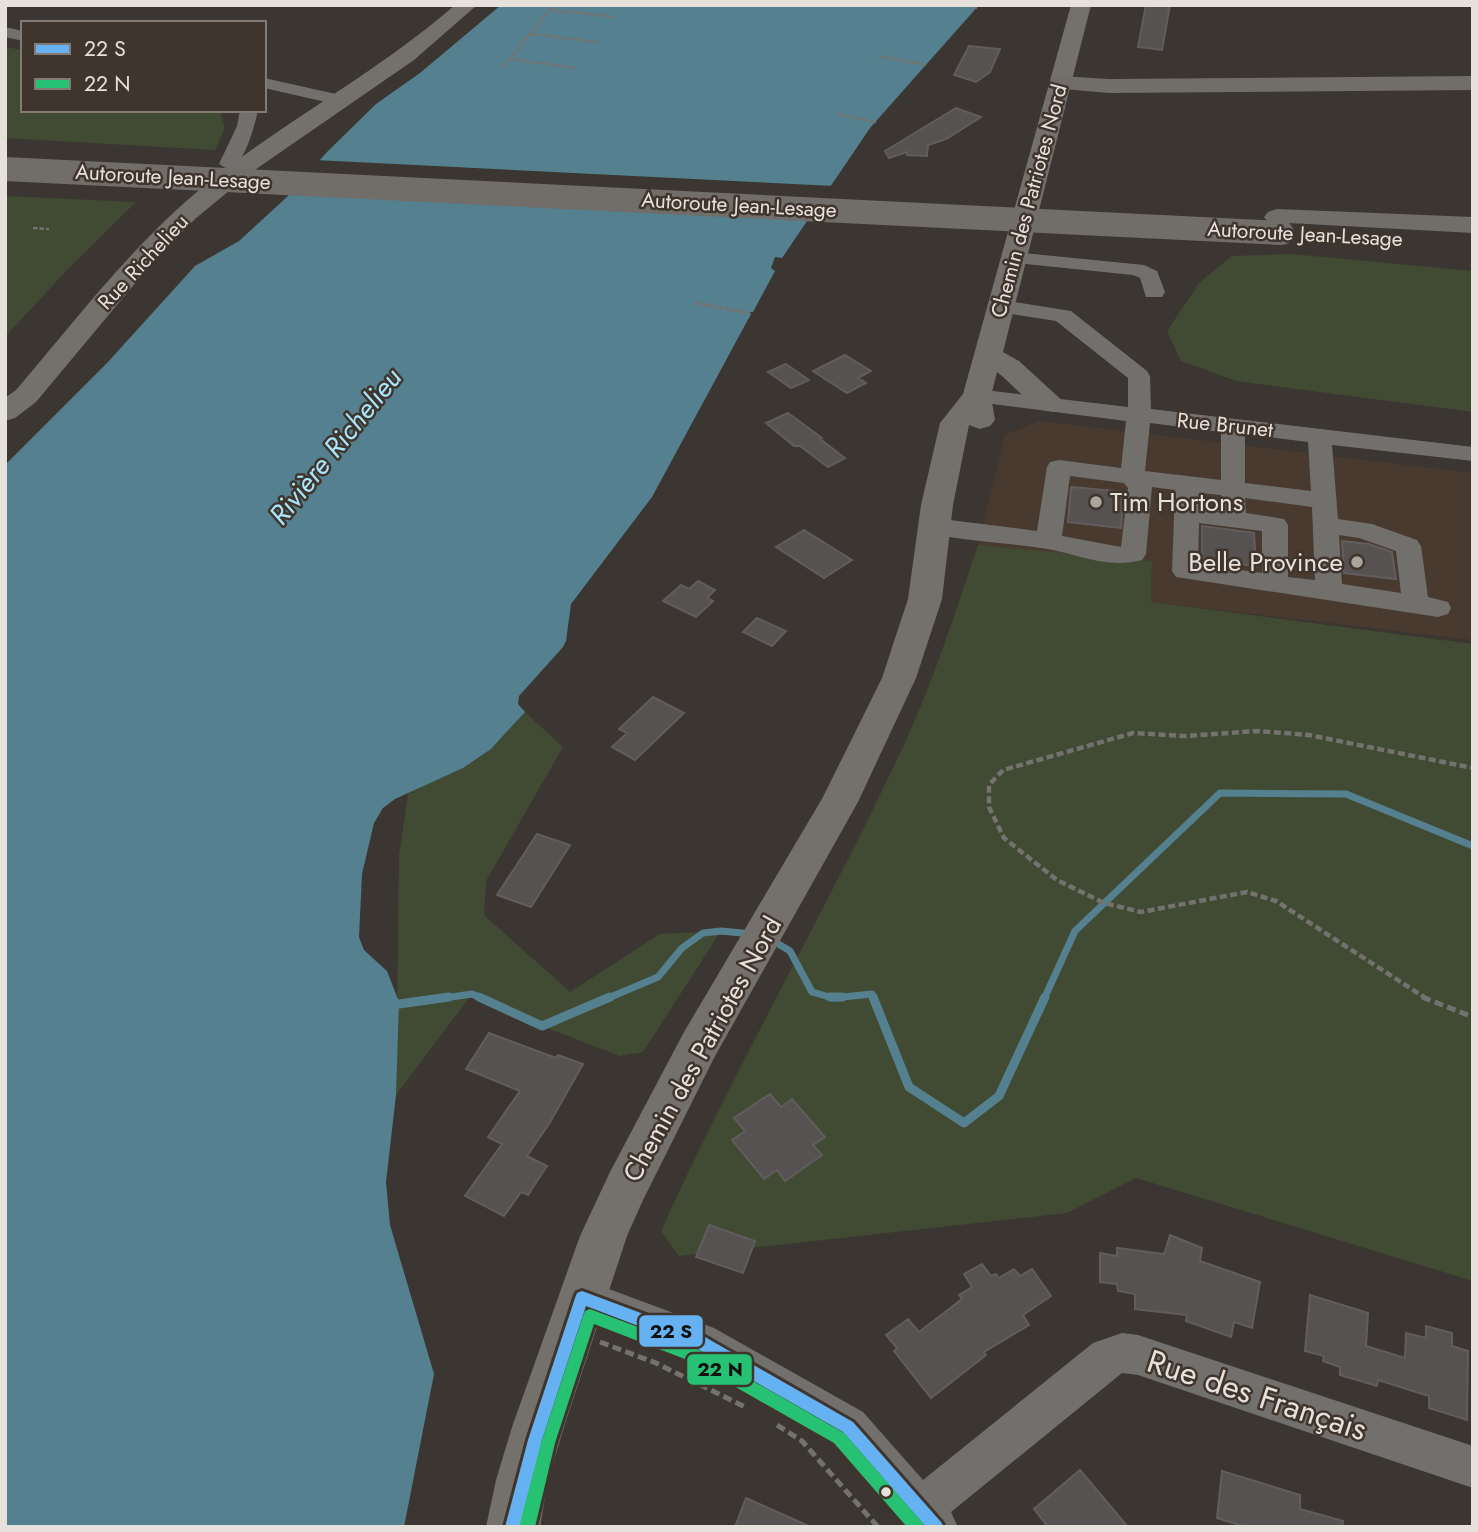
<svg xmlns="http://www.w3.org/2000/svg" width="1478" height="1532" font-family="Jost,sans-serif">
<style>
.built{fill:#493a2f}
.green{fill:#414b34}
.water{fill:#548090}
.pier{fill:#3b3631}
.lines{fill:none;stroke-linecap:round;stroke-linejoin:round}
.stream-far1{stroke:#548090;stroke-width:7}
.stream{stroke:#548090;stroke-width:9}
.building{fill:#565251;stroke:#625d5d;stroke-width:2}
.path-far3{stroke:#74726f;stroke-width:2.5;stroke-dasharray:4.5 2;stroke-linecap:butt}
.path-far2{stroke:#74726f;stroke-width:3.5;stroke-dasharray:5 2.5;stroke-linecap:butt}
.path-far1{stroke:#74726f;stroke-width:4.5;stroke-dasharray:7 3.5;stroke-linecap:butt}
.path{stroke:#74726f;stroke-width:5;stroke-dasharray:9 4.5;stroke-linecap:butt}
.minor{fill:#72706d;fill-rule:evenodd}
.major{fill:#74716c;fill-rule:evenodd}
.highway{fill:#716d69;fill-rule:evenodd}
.highway-bridge{stroke:#716d69;stroke-width:24}
.bus-1-casing{stroke:#3f352d;stroke-width:6}
.bus-2-casing{stroke:#3f352d;stroke-width:6}
.bus-1{fill:#66b1f2;fill-rule:evenodd}
.bus-2{fill:#26c172;fill-rule:evenodd}
.poi-dot{fill:#aba5a0;stroke:#3f352d;stroke-width:2.5}
.bus-dot{fill:#e7e1dc;stroke:#3f352d;stroke-width:2.5}
.labels{text-anchor:middle;stroke-width:5;stroke-linejoin:round;paint-order:stroke}
.far-street-label{font-size:21px;fill:#e7e1dc;stroke:#3f352d}
.poi-label{font-size:26px;fill:#e7e1dc;stroke:#3f352d;text-anchor:start}
.street-label{font-size:26px;fill:#e7e1dc;stroke:#3f352d}
.water-label{font-size:28px;font-style:italic;fill:#a8e6fe;stroke:#3f352d}
.near-street-label{font-size:32px;fill:#e7e1dc;stroke:#3f352d}
.line-badge{stroke:#3f352d;stroke-width:2.5}
.pale-badge-label{font-size:19px;text-anchor:middle;font-weight:bold;fill:#111}
</style>
<rect width="100%" height="100%" fill="#3b3631"/>
<path class="built" d="M1040 421 1473 473V640L1151 602 1152 562 978 545 1005 435Z"/>
<path class="green" d="M5 47 23 50V110H220L225 128 215 150 5 138Z
M5 196 136 202 67 270 5 337Z
M1291 254 1473 271V412L1236 381 1181 361 1167 331 1200 282 1232 256Z
M978 545 1152 561 1151 602 1473 644V1281L1136 1178 1067 1213 679 1256 661 1231C735 1067 826 911 902 749 933 683 955 613 978 545Z
M525 712 563 747 486 881 484 915 570 992 660 934 721 931 643 1052 620 1056 542 1026 472 994 396 1095 399 856 408 794 491 749Z"/>
<path class="water" d="M501 5H979L870 128 782 258 775 257 771 268 775 271 753 312H750L751 314 652 497 571 604 566 641 563 647 519 696 518 704 525 712 491 749 463 768 395 799 383 808 374 823 362 874 359 937 364 950 387 971 399 1002 396 1095 386 1182 390 1225 434 1374 404 1527H5V465L108 362 195 266 239 241 287 197 327 152 376 104 420 73Z"/>
<path class="pier" d="M315 160 834 186 812 219 286 193Z"/>
<g class="lines">
<path class="stream-far1" d="M770 939 790 951 812 992 833 998 872 994 874 999
M437 999 472 994 483 999
M606 999 658 977 682 948 703 933 721 931 752 934
M1044 999 1075 931 1220 793 1346 794 1473 846"/>
<path class="stream" d="M479 997 542 1026 610 997
M830 997H842
M873 997 909 1087 964 1123 999 1096 1045 997
M399 1004 449 997"/>
</g>
<path class="building" d="M1146 5H1170L1162 50 1138 47Z
M969 46 1000 49 990 72 976 82 954 75Z
M956 108 981 117 946 139 928 145 927 156 907 155V152L889 158 885 151Z
M845 355 871 371 858 378 866 383 847 393 813 371Z
M786 364 809 380 791 388 768 372Z
M788 413 822 438 820 439 845 458 828 467 800 446H794L766 423Z
M1071 487 1124 492 1121 528 1068 522Z
M1202 526 1254 533 1256 566 1202 559Z
M804 530 852 560 824 578 776 547Z
M1342 541 1369 544 1392 552 1396 579 1344 573Z
M698 581 715 590 707 598 713 601 696 617 663 601 681 585 689 589Z
M757 618 786 631 772 646 743 632Z
M653 697 684 713 635 760 612 747 627 733 619 729Z
M537 834 570 845 531 907 497 895Z
M489 1033 556 1058 558 1055 583 1064 549 1124 527 1156 547 1166 528 1195 521 1192 504 1216 465 1196 502 1144 488 1137 520 1091 466 1069Z
M770 1094 781 1107 792 1099 825 1137 813 1145 822 1155 785 1181 777 1170 764 1179 732 1140 745 1131 734 1118Z
M709 1225 755 1241 743 1273 696 1257Z
M1170 1235 1202 1248 1200 1261 1260 1282 1252 1328 1234 1322 1231 1337 1186 1321 1187 1315 1135 1309V1294L1118 1291 1117 1284 1100 1282V1253L1117 1256V1248L1164 1254Z
M982 1264 991 1276 996 1274 999 1278 1014 1269 1020 1276 1032 1269 1051 1296 1023 1315 1029 1325 984 1352 986 1355 931 1398 894 1351 897 1348 886 1335 908 1319 919 1332 962 1299 959 1295 972 1287 964 1274Z
M1310 1295 1368 1313 1366 1346 1405 1358 1406 1333 1426 1338V1326L1452 1333V1346L1468 1351 1467 1420 1429 1408V1396L1378 1380 1377 1386 1340 1375V1367L1323 1361 1324 1356 1305 1351Z
M1080 1470 1128 1527H1048L1034 1509Z
M1222 1471 1300 1495V1509L1343 1521 1342 1527H1245L1217 1518Z
M746 1498 811 1527H735Z"/>
<g class="lines">
<path class="path-far3" d="M962 5 977 8
M551 10 616 17
M531 34 598 42
M879 56 926 65
M510 59 576 68
M504 66 554 5
M836 114 876 122
M33 228 49 229"/>
<path class="path-far2" d="M696 303 749 313"/>
<path class="path-far1" d="M1427 999 1276 901 1247 892 1141 912 1104 903 1057 880 1004 838 989 807V785L1003 770 1133 733 1185 736 1258 731 1309 735 1473 768"/>
<path class="path" d="M1422 997 1473 1017
M600 1342 656 1363 745 1407
M777 1425 802 1441 878 1527"/>
<path class="minor" d="M5 27 23 31V41L5 37Z
M264 78 345 96 348 100 339 105 264 88Z
M240 110H258C255 125 244 166 229 170L219 164 237 126Z
M1013 252 1144 265 1157 271 1165 292 1162 297H1146L1140 278 1133 275 1006 262 1003 258 1006 254Z
M1001 300 1071 311 1147 371 1150 376 1151 409 1473 447V461L1332 445 1338 519 1372 524 1417 540 1421 546 1428 597 1448 602 1451 608 1448 614 1438 617 1176 577 1172 571 1175 490 1152 487 1146 554 1142 560C1108 569 1080 555 1048 549 1007 542 965 542 925 532L921 526 925 520 934 518 1037 531 1047 467 1050 462 1059 460 1121 468 1126 421 969 401 965 396 969 391 977 389 1128 407V378L1056 321 993 311 990 306 993 301ZM1150 423 1221 432V480L1145 471ZM1245 434 1308 442 1311 491 1245 483ZM1070 476 1124 483 1128 488 1121 547 1062 536ZM1200 493 1221 495 1220 510 1200 507ZM1245 498 1312 507 1315 580 1288 577V525L1284 519 1246 513ZM1199 523 1262 531V573L1198 564ZM1339 535 1359 538 1396 551 1401 593 1342 584Z
M582 1279 714 1328 863 1412 923 1480 1093 1343 1122 1333 1138 1335 1473 1446V1488L1138 1375 1122 1373 951 1512 958 1527H907L833 1442 688 1358 568 1312 562 1298 568 1284Z"/>
<path class="major" d="M455 5H477L414 60 252 172 195 219 147 269 36 402 15 418 5 421V398L16 390C76 320 132 245 204 186 284 121 377 73 455 5Z
M1071 5H1091L1003 352 1019 361 1067 405 1063 411C1037 418 1017 387 997 372L991 396 995 420 990 426 980 429 969 425 953 505 942 599 916 678 858 802 714 1058 643 1200 627 1236 564 1427 548 1480 540 1527H486L496 1480 512 1427 580 1236 610 1172 684 1032 823 797 882 678 908 599 921 505 940 423 963 394Z"/>
<path class="highway" d="M1060 76 1109 79 1473 76V90L1109 93 1052 88 1049 83 1052 78Z
M1277 209 1473 217V233L1268 222 1264 217 1268 212Z"/>
<path class="highway-bridge" d="M5 169 1282 233"/>
<defs>
<path id="bus-1" d="M582 1291 705 1337 853 1422 941 1522 944 1527H926L843 1432 696 1348 586 1306 542 1440 521 1527H505L528 1440 575 1298 577 1293Z"/>
<path id="bus-2" d="M590 1309 699 1350 844 1433 922 1522 925 1527H907L834 1443 690 1361 594 1324 555 1443 535 1527H519L541 1443 583 1316 585 1311Z"/>
</defs>
<use href="#bus-1" class="bus-1-casing"/>
<use href="#bus-2" class="bus-2-casing"/>
<use href="#bus-1" class="bus-1"/>
<use href="#bus-2" class="bus-2"/>
</g>
<g class="poi-dot">
<circle cx="1096" cy="502" r="7"/>
<circle cx="1357" cy="562" r="7"/>
</g>
<circle class="bus-dot" cx="886" cy="1492" r="6"/>
<g class="labels">
<g class="far-street-label">
<text transform="translate(173 177) rotate(3)" y="7">Autoroute Jean-Lesage</text>
<text transform="translate(1029 201) rotate(-75)" y="7">Chemin des Patriotes Nord</text>
<text transform="translate(739 205) rotate(3)" y="7">Autoroute Jean-Lesage</text>
<text transform="translate(1305 234) rotate(3)" y="7">Autoroute Jean-Lesage</text>
<text transform="translate(143 262) rotate(-47)" y="7">Rue Richelieu</text>
<text transform="translate(1225 425) rotate(6)" y="7">Rue Brunet</text>
</g>
<g class="poi-label">
<text x="1110" y="511">Tim Hortons</text>
<text x="1343" y="571" text-anchor="end">Belle Province</text>
</g>
<g class="street-label">
<text transform="translate(702 1049) rotate(-61)" y="9">Chemin des Patriotes Nord</text>
</g>
<g class="water-label">
<text transform="translate(335 446) rotate(-51)" y="10">Rivière Richelieu</text>
</g>
<g class="near-street-label">
<text transform="translate(1257 1395) rotate(18)" y="11">Rue des Français</text>
</g>
</g>
<g class="line-badge">
<rect x="638" y="1314" width="66" height="34" rx="7" fill="#66b1f2"/>
<rect x="686" y="1353" width="67" height="33" rx="7" fill="#26c172"/>
</g>
<g class="pale-badge-label">
<text x="671" y="1338">22 S</text>
<text x="720" y="1376">22 N</text>
</g>
<rect width="1478" height="1532" fill="none" stroke="#e7e1dc" stroke-width="14"/>
<rect x="21" y="21" width="245" height="91" fill="#3f352d" stroke="#827a73" stroke-width="2"/>
<rect x="35" y="44" width="35" height="10" fill="#66b1f2" stroke="#827a73" stroke-width="2"/>
<text x="84" y="56" font-size="21" fill="#e7e1dc">22 S</text>
<rect x="35" y="79" width="35" height="10" fill="#26c172" stroke="#827a73" stroke-width="2"/>
<text x="84" y="91" font-size="21" fill="#e7e1dc">22 N</text>
</svg>
